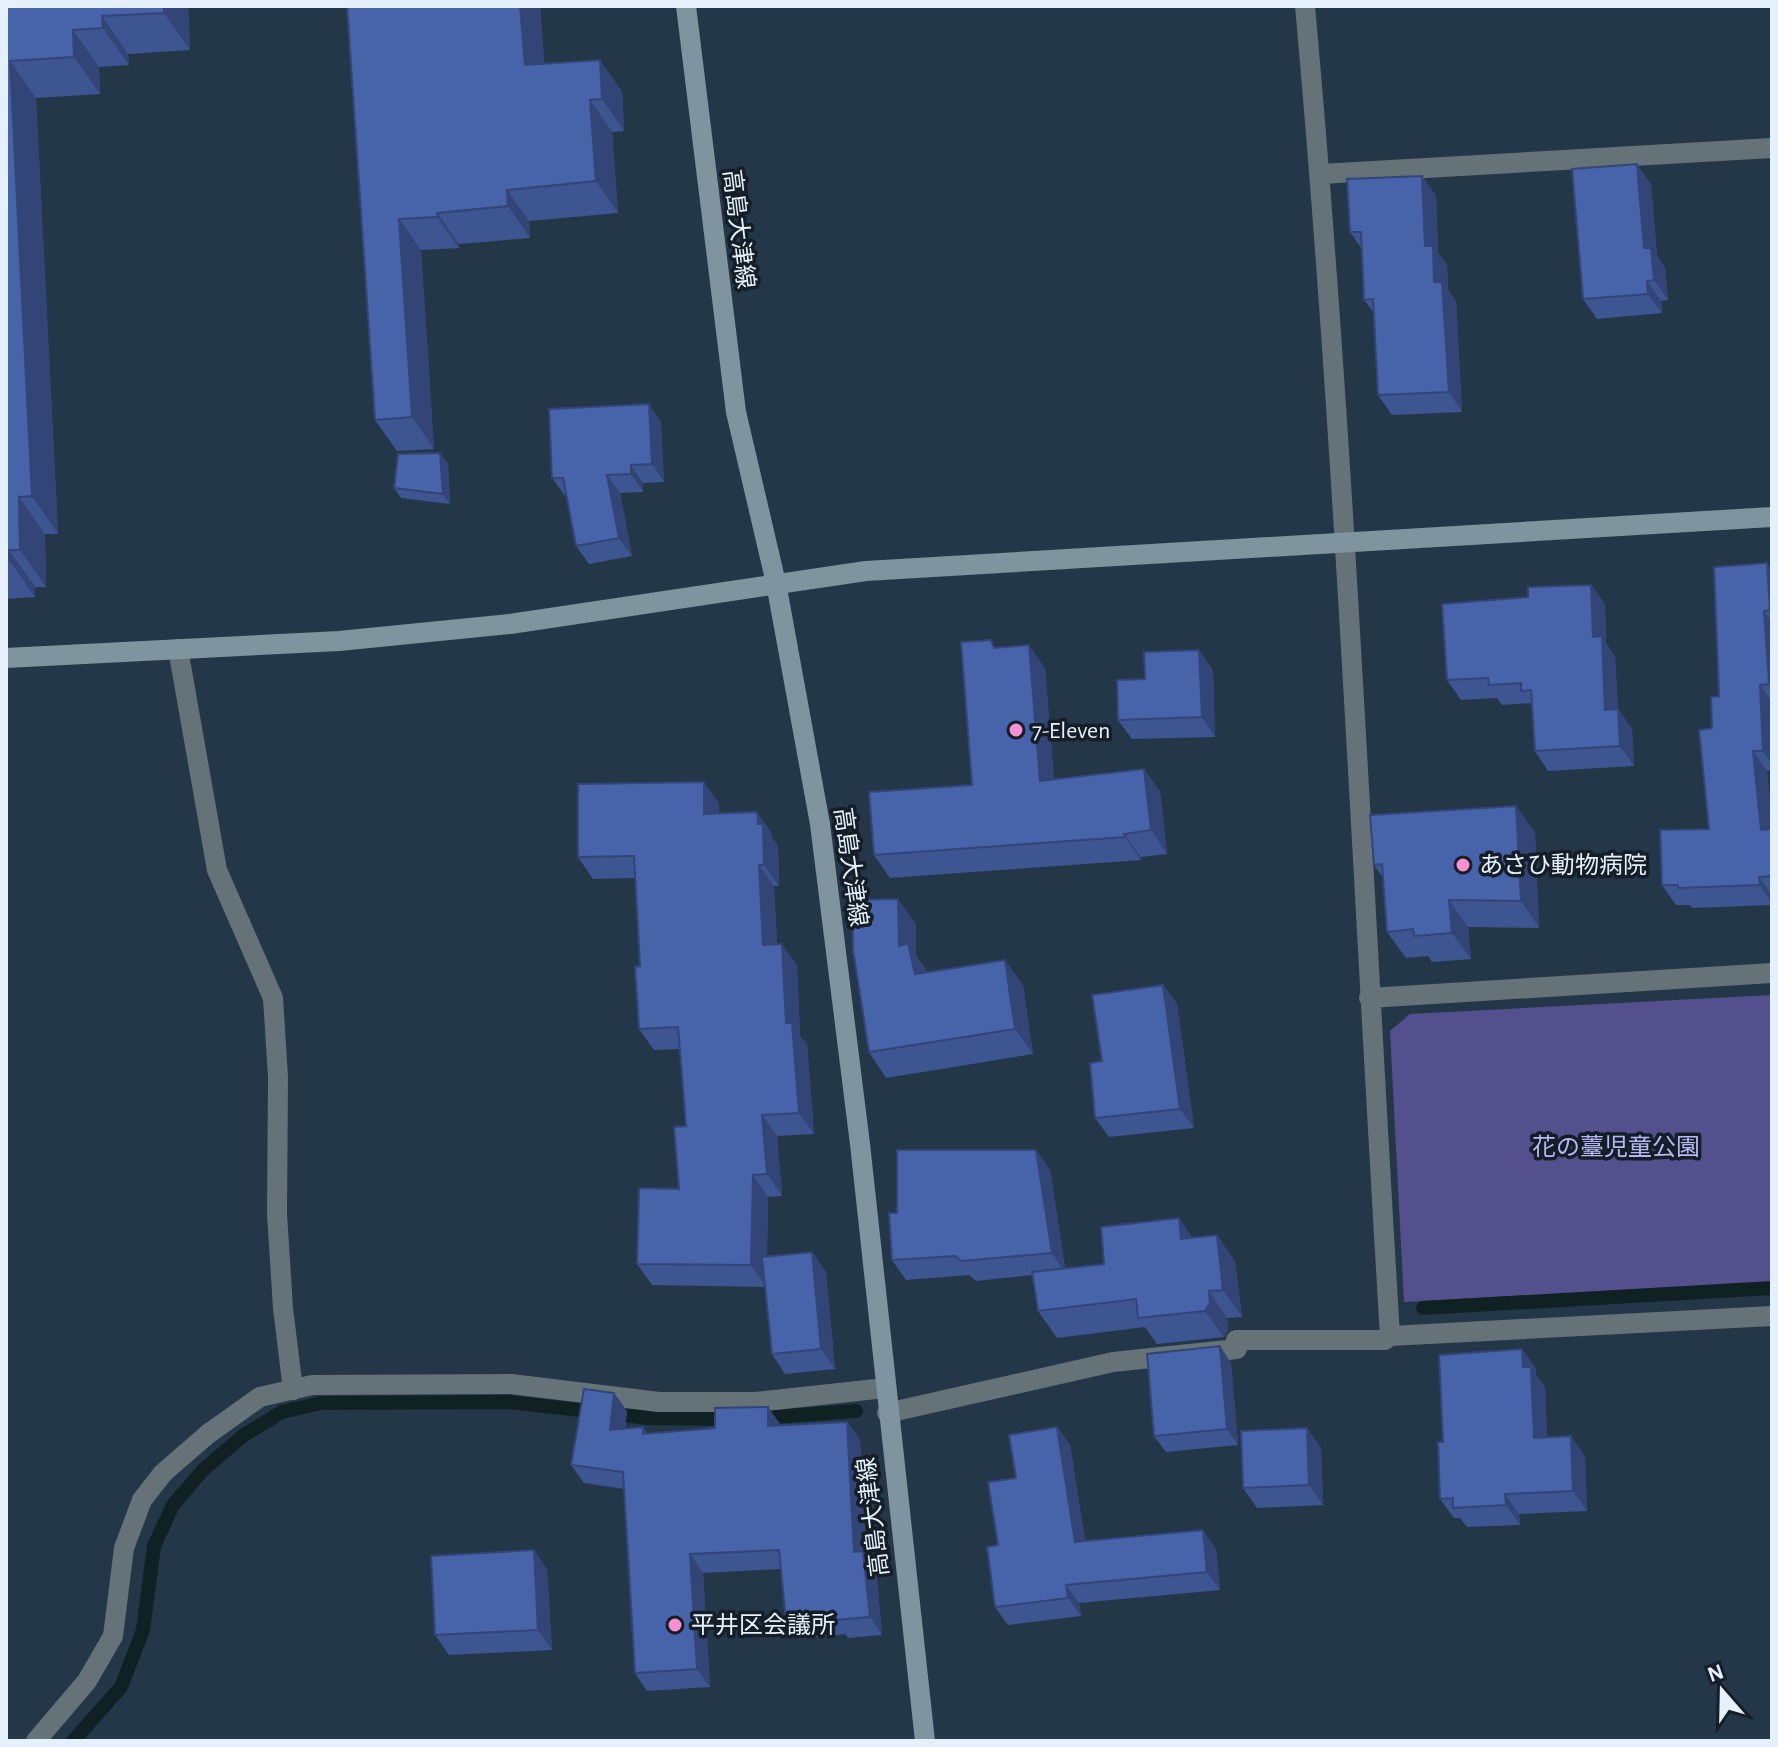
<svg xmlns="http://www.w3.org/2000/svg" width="1778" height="1747" font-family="'Alegreya Sans','Noto Sans JP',sans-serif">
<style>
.green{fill:#54508e}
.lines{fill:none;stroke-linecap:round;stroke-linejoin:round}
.stream{stroke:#102124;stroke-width:14}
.street{stroke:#657278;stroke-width:20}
.secondary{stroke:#7f949e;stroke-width:20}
.wall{fill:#3d5591}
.shaded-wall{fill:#324576}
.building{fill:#4763a9;stroke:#324576;stroke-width:2}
.poi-dot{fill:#f690d0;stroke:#151e26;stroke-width:3}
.labels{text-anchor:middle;stroke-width:7;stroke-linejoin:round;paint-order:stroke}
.street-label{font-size:24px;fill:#e4f0fc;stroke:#151e26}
.poi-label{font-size:24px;fill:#e4f0fc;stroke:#151e26;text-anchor:start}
.park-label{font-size:24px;fill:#b8b7f5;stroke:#151e26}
</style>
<rect width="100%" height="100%" fill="#243749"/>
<path class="green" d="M1772 995V1282L1404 1302 1390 1031 1410 1014Z"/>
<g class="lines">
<path class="stream" d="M1423 1308 1772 1288
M757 1418 856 1411
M73 1741 121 1687 143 1630 154 1546 173 1505 203 1470 244 1435 282 1412 321 1403 509 1402 649 1418 732 1419"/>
<path class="street" d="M1305 6C1345 448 1363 893 1390 1336
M1321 174 1772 148
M178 649 217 870 273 998 278 1077 277 1214 283 1308 293 1390
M1369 998 1772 973
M887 1413 1113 1362 1237 1349 1236 1340H1385L1390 1336 1772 1316
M36 1741 87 1681 113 1636 124 1548 142 1500 163 1473 208 1434 260 1397 312 1385 511 1384 659 1402H756L885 1388"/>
<path class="secondary" d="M686 6 736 412 776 583 820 824 860 1144 925 1741
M6 658 339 641 510 624 866 571 1772 517"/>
</g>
<path class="wall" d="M6 6H188L190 50 128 54 129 65 99 67 100 94 36 98 58 534H45L46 587H35V597L6 599Z
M347 6H540L544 64 622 91 624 131 612 132 618 213 529 221 530 238 459 244V248L421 250 434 449 397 451 375 420Z
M1422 176 1436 196 1438 253 1447 265 1448 290 1456 301 1462 412 1392 415 1378 395 1374 313 1364 300 1362 249 1350 232Z
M1651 184 1657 256 1665 268 1668 300 1661 301 1662 313 1597 319 1583 299Z
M661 422 664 482 643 483V492L620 493 632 556 589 564 576 546 566 496H565L552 478Z
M448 463 450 504 401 498 394 488Z
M1767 563 1772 570V770L1767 771 1772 822V905L1692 908 1690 905H1676L1662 885 1709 829 1712 728Z
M1591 585 1605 604 1606 643 1615 656 1618 709 1632 729 1634 766 1548 771 1535 751 1532 707 1530 703 1502 705 1497 698 1461 700 1447 680 1528 597Z
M997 648 1045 668 1054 780 1144 769 1160 792 1167 854 1141 857V860L890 878 874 855 972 785Z
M1213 670 1215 737 1132 739 1118 720 1145 679Z
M719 803V814L757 812 772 834V838L778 845 779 886H774L777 944 797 965 800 1036 807 1044 814 1134 777 1136 782 1196 768 1197 767 1257 812 1252 826 1272 835 1369 785 1374 772 1354 765 1287 652 1285 637 1264 679 1189 686 1126 680 1049 654 1050 639 1029 640 966 635 878 593 879 578 857Z
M1516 806 1535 833 1539 928 1468 927 1471 959 1432 962 1428 956 1406 958 1387 932 1384 879 1374 865Z
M916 924V956L926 969V972L1023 985 1033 1054 886 1078 869 1052Z
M1163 985 1177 1004 1194 1128 1109 1137 1095 1118Z
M1036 1150 1050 1170 1065 1268 1104 1264 1192 1237 1235 1261 1242 1317 1227 1318 1228 1330 1224 1337 1157 1344 1145 1327 1057 1338 1038 1311 1033 1275 976 1281 969 1275 906 1280 892 1260 897 1213Z
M1522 1349 1536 1369V1375L1545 1387 1547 1437 1585 1456 1587 1511 1519 1514 1520 1525 1467 1527 1460 1518H1454L1440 1499 1443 1442Z
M1231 1363 1238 1445 1166 1452 1154 1436Z
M614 1393 627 1411 625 1429 643 1427 647 1434 847 1422 860 1440 866 1555 876 1569 882 1635 848 1638 845 1634 799 1639 786 1621 781 1569 703 1573 710 1687 647 1691 635 1673 624 1489 584 1483 571 1465Z
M1057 1427 1070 1445 1085 1541 1216 1549 1220 1590 1079 1603 1081 1616 1008 1625 995 1607 998 1545 1016 1478Z
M1307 1428 1321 1448 1323 1505 1257 1508 1243 1488Z
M534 1550 547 1570 552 1650 449 1655 435 1635Z"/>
<path class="shaded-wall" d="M164 6H188L190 50 164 13Z
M520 6H540L547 97 525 65Z
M102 16 128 54 129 65 103 28Z
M73 30 99 67 100 94 74 57Z
M600 60 622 91 624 131 602 99Z
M10 61 36 98 58 534 32 496Z
M590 100 612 132 618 213 596 181Z
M1637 164 1651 184 1657 256 1665 268 1668 300 1654 280 1644 248Z
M1422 176 1436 196 1438 253 1447 265 1448 290 1456 301 1462 412 1449 392 1434 282 1425 246Z
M507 190 529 221 530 238 508 206Z
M437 213 459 244V248L437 217Z
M399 219 421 250 434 449 412 417Z
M1647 281 1661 301 1662 313 1648 294Z
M649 404 661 422 664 482 652 464Z
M440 453 448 463 450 504 443 494Z
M631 465 643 483V492L631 474Z
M607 475 620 493 632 556 619 538Z
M19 497 45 534 46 587 20 550Z
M9 550 35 587V597L9 560Z
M1767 563 1772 570V613L1770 610Z
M1591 585 1605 604 1606 643 1615 656 1619 730 1605 710 1593 637Z
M1764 611 1772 622V689L1769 684Z
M1029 645 1045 668 1056 804 1040 781Z
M1199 650 1213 670 1215 737 1202 717Z
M1760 685 1772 702V764L1763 751Z
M1618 709 1632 729 1634 766 1620 746Z
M1753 751 1767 771 1772 822V845L1761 830Z
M1144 769 1160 792 1167 854 1151 830Z
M704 782 719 803V835L704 814Z
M1516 806 1535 833 1539 928 1521 901Z
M757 812 772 834V838L778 845 779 886 764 865 758 824Z
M1124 834 1141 857V860L1125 837Z
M759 865 774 886 778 966 763 945Z
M1759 877 1772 895V903L1760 885Z
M898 899 916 924V956L926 969 933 999 915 974 899 946Z
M1449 900 1468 927 1471 959 1452 933Z
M782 944 797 965 800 1036 807 1044 814 1134 799 1113 786 1023Z
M1005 960 1023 985 1033 1054 1015 1029Z
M1163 985 1177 1004 1194 1128 1180 1109Z
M762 1115 777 1136 782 1196 767 1174Z
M1036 1150 1050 1170 1065 1272 1052 1253Z
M753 1175 768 1197 766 1287 751 1265Z
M1179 1218 1198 1245 1181 1239Z
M1217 1235 1235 1261 1242 1317 1223 1290Z
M812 1252 826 1272 835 1369 821 1349Z
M1209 1291 1227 1318 1228 1330 1224 1337 1205 1311Z
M1220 1346 1231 1363 1238 1445 1227 1429Z
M1522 1349 1536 1369V1375L1545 1387 1548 1457 1534 1438 1523 1367Z
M614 1393 627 1411 623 1448 610 1430Z
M768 1407 781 1425 768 1426Z
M847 1422 860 1440 866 1555 876 1569 882 1635 870 1617 854 1552Z
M1057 1427 1070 1445 1088 1560 1075 1542Z
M1307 1428 1321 1448 1323 1505 1309 1485Z
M1571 1436 1585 1456 1587 1511 1573 1491Z
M1505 1494 1519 1514 1520 1525 1506 1505Z
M1203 1530 1216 1549 1220 1590 1207 1572Z
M534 1550 547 1570 552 1650 538 1630Z
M690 1554 703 1573 710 1687 697 1669Z
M1066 1585 1079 1603 1081 1616 1068 1598Z"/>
<path class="building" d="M6 6H164V13L102 16 103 28 73 30 74 57 10 61 32 496 19 497 20 550H9V560H6Z
M347 6H520L525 65 600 60 602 99 590 100 596 181 507 190 508 206 437 213V217L399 219 412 417 375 420Z
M1637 164 1644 248H1651L1654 280 1647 281 1648 294 1583 299 1572 169Z
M1422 176 1425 246H1433L1434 282H1442L1449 392 1378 395 1373 299 1364 300 1361 232H1350L1347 179Z
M649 404 652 464 631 465V474L607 475 619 538 576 546 563 478H552L549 409Z
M440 453 443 494 394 488 398 454Z
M1767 563 1770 610 1764 611 1769 684 1760 685 1763 751H1753L1761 830 1772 829V876L1759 877 1760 885 1678 888V885H1662L1660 830 1709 829 1699 730 1712 728 1711 697 1719 696 1714 567Z
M1591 585 1593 637 1602 636 1605 710 1618 709 1620 746 1535 751 1531 690 1521 691V683L1489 685 1488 678 1447 680 1442 604 1528 597V587Z
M991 640 994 648 1029 645 1040 781 1144 769 1151 830 1124 834 1125 837 874 855 869 792 972 785 961 642Z
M1199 650 1202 717 1118 720 1117 680 1145 679 1144 652Z
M704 782V814L757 812 758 824H763L764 865H759L763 945 782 944 786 1023H792L799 1113 762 1115 767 1174 753 1175 751 1265 637 1264 639 1188 679 1189 674 1127 686 1126 678 1027 639 1029 635 967 640 966 634 856 578 857V784Z
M1516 806 1521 901 1449 900 1452 933 1414 936 1413 929 1387 932 1382 864 1374 865 1370 815Z
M898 899 899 946 908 943 915 974 1005 960 1015 1029 869 1052 853 950 852 900Z
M1163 985 1180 1109 1095 1118 1090 1063 1102 1061 1092 995Z
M897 1150H1036L1052 1253 962 1261 955 1256 892 1260 889 1213H897Z
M1179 1218 1181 1239 1217 1235 1223 1290 1209 1291 1210 1303 1205 1311 1138 1318 1136 1299 1038 1311 1032 1272 1104 1264 1101 1227Z
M812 1252 821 1349 772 1354 762 1257Z
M1220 1346 1227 1429 1154 1436 1147 1354Z
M1522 1349 1523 1367H1531L1534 1438 1571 1436 1573 1491 1505 1494 1506 1505 1453 1508V1498L1440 1499 1438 1442H1443L1439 1355Z
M584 1389 614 1393 610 1430 643 1427V1434L715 1428V1408L768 1407V1426L847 1422 854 1552 863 1551 870 1617 835 1620V1616L786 1621 779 1550 690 1554 697 1669 635 1673 623 1472 571 1465Z
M1057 1427 1075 1542 1203 1530 1207 1572 1066 1585 1068 1598 995 1607 987 1547 998 1545 988 1482 1016 1478 1009 1435Z
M1307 1428 1309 1485 1243 1488 1241 1431Z
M534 1550 538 1630 435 1635 431 1556Z"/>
<g class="poi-dot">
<circle cx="1016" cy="730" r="8"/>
<circle cx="1463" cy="865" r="8"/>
<circle cx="675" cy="1625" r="8"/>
</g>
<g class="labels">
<g class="street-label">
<text transform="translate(739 229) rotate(83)" y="8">高島大津線</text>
<text transform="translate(851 867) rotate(82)" y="8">高島大津線</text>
<text transform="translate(873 1517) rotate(-97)" y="8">高島大津線</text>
</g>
<g class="poi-label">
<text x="1032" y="738">7-Eleven</text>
<text x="1479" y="873">あさひ動物病院</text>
<text x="691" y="1633">平井区会議所</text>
</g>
<g class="park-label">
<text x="1616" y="1155">花の薹児童公園</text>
</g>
</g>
<rect width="1778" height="1747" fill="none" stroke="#e4f0fc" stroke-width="16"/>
<g transform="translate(1722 1691) rotate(340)" stroke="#151e26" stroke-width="6" paint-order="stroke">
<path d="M0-6L14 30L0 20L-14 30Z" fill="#e4f0fc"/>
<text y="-12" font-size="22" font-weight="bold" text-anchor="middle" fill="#e4f0fc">N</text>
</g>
</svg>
